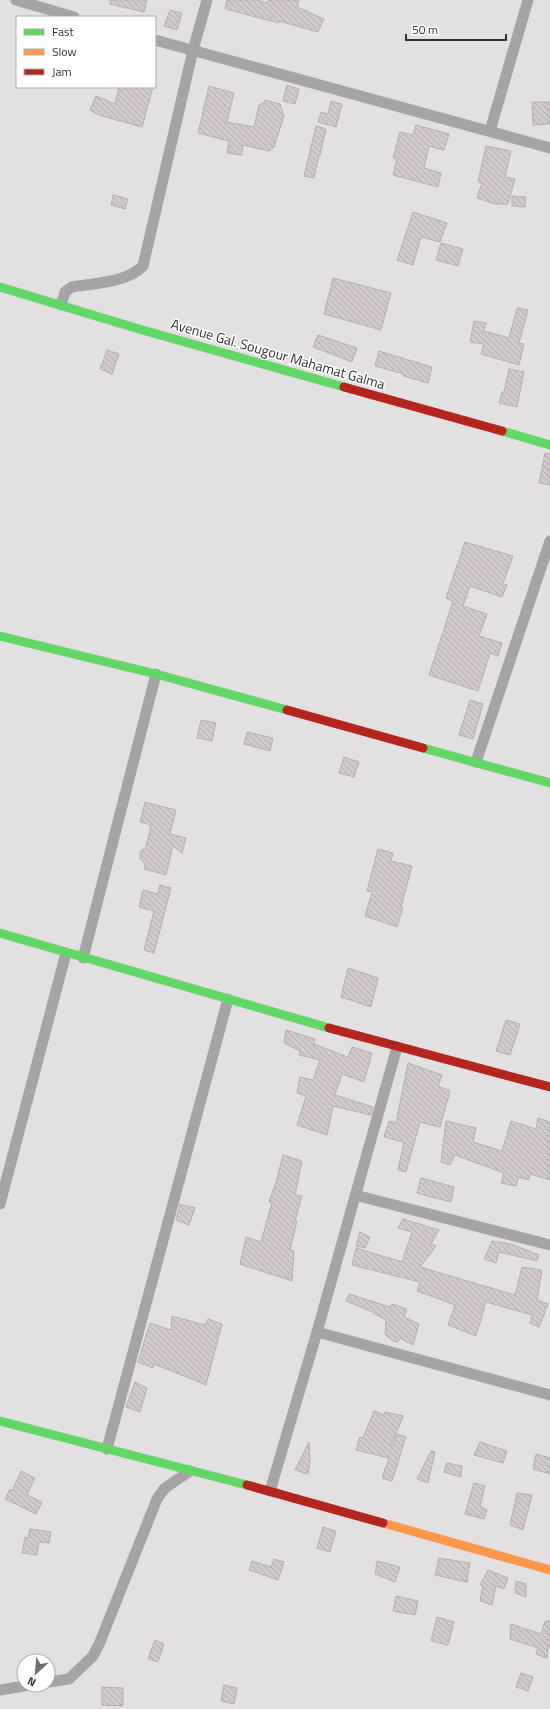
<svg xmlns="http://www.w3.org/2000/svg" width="550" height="1709" font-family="'Titillium Web',sans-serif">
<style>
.building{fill:url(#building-back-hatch);stroke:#b2b0b0}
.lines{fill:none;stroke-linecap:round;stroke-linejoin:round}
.street{stroke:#a5a3a6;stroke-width:11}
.fast{stroke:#63d668;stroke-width:9}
.slow{stroke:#ff974d;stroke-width:9}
.jam{stroke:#b3261e;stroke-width:9}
.labels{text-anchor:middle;stroke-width:3;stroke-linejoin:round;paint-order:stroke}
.street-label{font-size:14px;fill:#333132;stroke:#fff}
</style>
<defs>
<pattern id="building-back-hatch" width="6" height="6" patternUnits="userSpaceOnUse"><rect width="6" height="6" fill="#d1c8cb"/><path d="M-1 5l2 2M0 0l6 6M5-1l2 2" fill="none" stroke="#b4acaf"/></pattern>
</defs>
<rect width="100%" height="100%" fill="#e3e0e2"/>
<path class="building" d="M110 0H147L144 12 110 4Z
M227 0H257L268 3V0H299L297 7 324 19 318 32 279 21V23L225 9Z
M170 10 182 13 177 30 164 26Z
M287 85 299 89 295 104 283 101Z
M209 86 234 93 227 122 254 127 259 105 264 103 265 100 280 104 284 116 274 147 269 151 243 145 242 155 227 153 229 141 198 133Z
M119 87H153L142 127 99 115 90 110 96 96 115 104Z
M331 101 342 104 336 127 318 122 321 112 328 114Z
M532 102H550V124L533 125Z
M416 125 449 134 444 150 429 146 424 168 441 173 438 187 393 175 397 159 393 158 400 132 413 135Z
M316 126 326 129 320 155H319L314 178 304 176Z
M486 146 511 151 505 177 515 179 508 204H495L477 198 482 183 478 182Z
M113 195 128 199 125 209 111 205Z
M512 196 526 197 525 207 512 206Z
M413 212 447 223 440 242 421 237 413 265 397 260Z
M441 243 463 249 458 266 436 260Z
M333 278 391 293 381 330 324 314Z
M517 308 528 310 519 343 524 344 519 365 481 354 484 344 470 342 474 321 486 323 484 331 509 338Z
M318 335 357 348 352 362 313 347Z
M107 350 119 354 112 374 100 369Z
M379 351 432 367 428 383 404 376V374L375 366Z
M509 369 524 372 517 407 499 403 502 392H504Z
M545 453 550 454V485L539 483Z
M465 542 513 556 503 584 507 585 502 597 470 586 463 606 487 614 479 636 502 643 498 656 490 653 478 691 429 675 453 601 446 598Z
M470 700 483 704 473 739 459 735Z
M201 720 216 723 212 741 197 738Z
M247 732 273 738 270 751 244 744Z
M344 757 359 762 354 777 339 773Z
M145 802 176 810 170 834 186 838 182 853 173 846 166 875 144 869 145 864 140 859V852L146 847 151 825 140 822Z
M378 849 393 853 391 861 412 866 401 907 403 908 397 927 365 916 372 892 367 891Z
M160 885 171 888 154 953 144 950 154 911 139 907 143 890 158 894Z
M348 968 378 978 371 1007 341 997Z
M506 1020 520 1024 510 1055 496 1051Z
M286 1030 315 1039 314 1044 348 1057 352 1047 372 1053 364 1082 342 1074 335 1095 373 1107 371 1115 333 1106 327 1135 297 1125 306 1096 297 1093 300 1077 313 1080 320 1060 299 1055 300 1051 284 1043Z
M408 1063 442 1075 438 1086 450 1091 440 1127 420 1122 406 1172 398 1170 404 1142 384 1137 389 1121 396 1123Z
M538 1118 550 1122V1180L530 1174 529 1180 519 1177 516 1186 501 1183 504 1173 455 1155 450 1165 441 1162 446 1121 476 1128 473 1142 502 1151 511 1121 536 1129Z
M283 1155 302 1161 295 1195 302 1196 295 1221H297L290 1250 294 1251 292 1281 240 1264 246 1237 261 1242 272 1203 269 1202 276 1182Z
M421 1178 454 1187 451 1202 417 1193Z
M180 1204 195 1208 189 1225 176 1220Z
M403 1219 439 1230 431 1244 436 1246 420 1267 515 1295 522 1267 542 1270 537 1300 548 1304 539 1327 530 1323 532 1315 486 1302 476 1336 448 1325 455 1305 417 1291 420 1282 352 1265 356 1248 402 1262 412 1232 398 1228Z
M360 1232 370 1237 365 1248 356 1246Z
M492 1241 511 1244 539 1255 537 1261 499 1252 496 1263 484 1259Z
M349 1294 390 1307 392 1304 407 1309 404 1317 419 1324 413 1345 400 1338 398 1342 393 1341 385 1334 386 1320 373 1313V1312L346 1301Z
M172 1316 205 1325 208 1319 222 1324 206 1385 154 1364 153 1368 138 1362 150 1323 171 1330Z
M135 1382 147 1388 140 1412 126 1407Z
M374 1411 384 1415 385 1412 403 1416 391 1446H393L397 1434 406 1437 392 1481 382 1478 389 1458 356 1450 360 1437 363 1438Z
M309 1442 310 1463 308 1474 295 1470Z
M480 1442 507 1451 503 1463 474 1455Z
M431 1451 435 1452 428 1483 417 1479Z
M536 1454 550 1458V1474L533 1469Z
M447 1463 462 1466 461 1477 444 1472Z
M21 1471 35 1478 27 1495 42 1502 36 1514 5 1499 10 1489 12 1491Z
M474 1483 485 1486 480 1506 487 1510 484 1519 465 1514Z
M517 1493 532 1495 523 1530 510 1525Z
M323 1527 336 1531 330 1552 317 1548Z
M30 1529 51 1532 49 1543 39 1542 37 1555 22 1553 25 1537 28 1538Z
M439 1558 470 1563 467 1582 435 1575Z
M274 1559 284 1562 278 1580 249 1570 252 1561 271 1567Z
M377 1561 400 1567 395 1582 375 1574Z
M488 1570 508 1578 504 1589 496 1586 492 1605 480 1601 483 1585H480Z
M516 1581 526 1584V1597L515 1593Z
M396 1596 418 1601 415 1615 393 1611Z
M437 1617 454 1622 448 1645 431 1641Z
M545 1621H550V1648H548L547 1658 536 1654 538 1648 510 1639 511 1624 541 1634Z
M155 1640 164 1644 158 1662 148 1659Z
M521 1673 533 1677 528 1691 516 1687Z
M224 1685 237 1688 234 1704 221 1701Z
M102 1687 123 1688V1706L102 1705Z"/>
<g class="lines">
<path class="street" d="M16 0 74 17
M155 40 550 148
M490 131 528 0
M61 305 65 292 72 287C94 283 126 283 143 266L193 50 207 0
M476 762 550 541
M83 958 156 674
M355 1195 550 1245
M0 1204 66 953
M317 1332 550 1395
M107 1449 228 999
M270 1491 317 1332 397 1047
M48 1682 69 1679 93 1656 100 1642 157 1499 165 1488 190 1471
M0 1690 30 1685"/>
<path class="fast" d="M0 287 139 329 344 387
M502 431 550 445
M0 636 156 674 287 710
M423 748 550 783
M0 933 329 1028
M0 1421 247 1485"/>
<path class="slow" d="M383 1523 550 1570"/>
<path class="jam" d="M344 387 502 431
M287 710 423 748
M329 1028 550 1087
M247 1485 383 1523"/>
</g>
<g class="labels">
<g class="street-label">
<text transform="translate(278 354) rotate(16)" y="5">Avenue Gal. Sougour Mahamat Galma</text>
</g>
</g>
<rect x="16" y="16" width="140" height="72" fill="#ffffff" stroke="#adadad"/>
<rect x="24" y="29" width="20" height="6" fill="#63d668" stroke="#adadad"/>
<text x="52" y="36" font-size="12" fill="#333132">Fast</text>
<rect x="24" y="49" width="20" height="6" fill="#ff974d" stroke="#adadad"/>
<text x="52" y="56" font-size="12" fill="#333132">Slow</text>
<rect x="24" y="69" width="20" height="6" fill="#b3261e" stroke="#adadad"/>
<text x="52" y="76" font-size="12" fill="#333132">Jam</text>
<g transform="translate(36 1673) rotate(206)"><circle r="19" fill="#ffffff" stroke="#adadad"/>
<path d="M0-3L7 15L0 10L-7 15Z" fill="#716e70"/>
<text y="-6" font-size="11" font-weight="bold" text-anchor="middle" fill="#333132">N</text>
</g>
<path d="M406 34v6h100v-6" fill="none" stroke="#333132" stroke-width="2"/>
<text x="412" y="34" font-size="12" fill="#333132" stroke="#ffffff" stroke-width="3" paint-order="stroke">50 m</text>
</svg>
